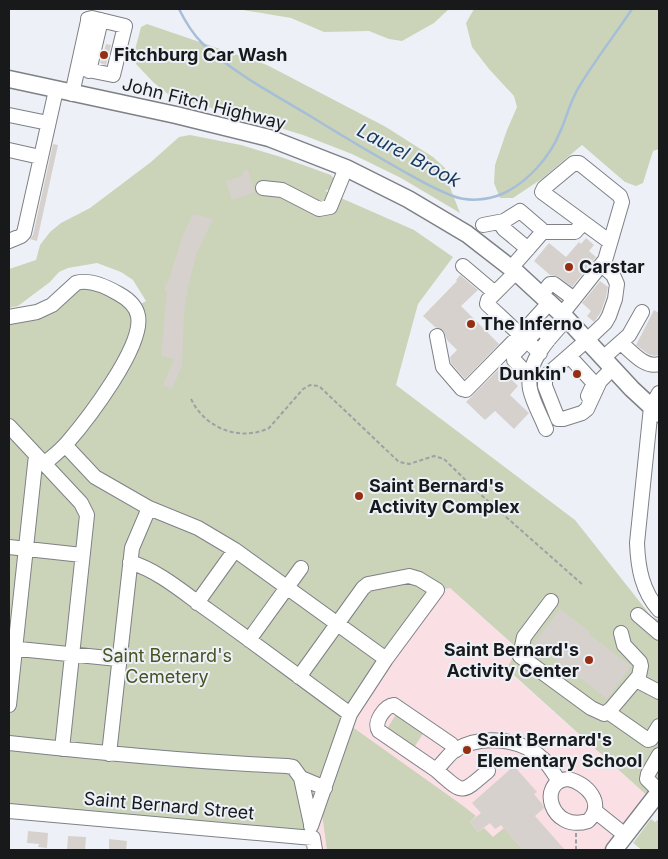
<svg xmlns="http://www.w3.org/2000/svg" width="668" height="859" font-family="Inter,sans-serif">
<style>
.education{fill:#fadfe4}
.green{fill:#cbd4b9}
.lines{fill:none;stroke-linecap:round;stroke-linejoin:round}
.stream{stroke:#a6bed7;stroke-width:2.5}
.building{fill:#d6d1cc}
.minor-casing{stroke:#7d8186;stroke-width:16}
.major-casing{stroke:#7d8186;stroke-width:19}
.path{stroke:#9da0a4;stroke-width:2;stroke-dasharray:4 2.5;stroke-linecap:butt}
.minor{stroke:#fff;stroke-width:14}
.major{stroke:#fff;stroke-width:16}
.poi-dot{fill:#962e11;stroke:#edf1f7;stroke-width:2}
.labels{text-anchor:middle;stroke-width:4;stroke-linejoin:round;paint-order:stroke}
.poi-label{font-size:18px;font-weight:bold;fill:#17191b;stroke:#edf1f7;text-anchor:start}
.street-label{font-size:18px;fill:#17191b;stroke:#edf1f7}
.park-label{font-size:18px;fill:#475321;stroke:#edf1f7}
.water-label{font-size:19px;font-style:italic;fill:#163a5d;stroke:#edf1f7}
</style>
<rect width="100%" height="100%" fill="#edf1f7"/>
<path class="education" d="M450 588 517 648 507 670 652 800 614 850H315L313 838 350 714 437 590Z"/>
<path class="green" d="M237 9H449L434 23 402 41 389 39 369 31 324 32 291 18Z
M474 9H659V149L653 151 643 183 636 186 625 182 582 145 543 178 513 198H500L494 183 495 165 507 130 517 107 514 96 489 69 472 47 466 23Z
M147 24 267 65 386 127 433 157 445 168 448 182 460 213 401 178 352 154 303 135 238 115 173 98 154 83 136 64 135 50 141 27Z
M190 135 241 145 281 157 331 175 336 181 334 187 325 191 414 230 453 257 418 304 396 385 575 520 651 616 659 620V792L652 800 507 669 517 648 450 588 437 590 350 714 313 838 9 811V317L37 312 80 282 135 307 146 301 133 280 121 272 97 263 68 268 59 272 50 282 18 306 9 308V269L36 260 40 245 50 232 61 223 90 208 151 162 179 137Z
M397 713 424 732 413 749 386 730Z
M351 726 462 805 476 816 470 822 478 832 484 828 493 837 504 828 523 850H327L322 814Z
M651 819 655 822 659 819V850H642L633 843Z"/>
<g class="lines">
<path class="stream" d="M179 9C185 21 192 33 202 43 235 75 276 95 315 119 344 137 373 154 403 171 419 180 436 190 453 196 468 202 488 200 502 194 527 183 550 157 560 132 567 117 570 101 579 87 595 60 615 35 632 9"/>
</g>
<path class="building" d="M106 44 111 45 106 65 100 63Z
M53 144 58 145 37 241 30 239 33 235Z
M248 170 255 192 232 200 226 181 243 176 242 172Z
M193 214 213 219 197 252 188 287 184 314 182 365 172 389 163 385 174 359 161 356 167 291 164 290 166 283H168L182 237Z
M586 238 594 245 589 251 596 257 572 287 559 277 550 275 534 261 549 243 566 257 579 242 581 244Z
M460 275 478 290 461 306 499 344 465 379 451 363 450 357 457 350 447 340 443 330 435 327 423 316 457 281 456 280Z
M600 281 608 287 606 297 601 312 594 322 587 316 591 311 582 303Z
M654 310 659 313V355L654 356 648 354 636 345Z
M500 368 518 386 510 395 529 413 514 429 495 411 485 420 466 402Z
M560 609 590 632 589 634 631 666 607 699 534 643Z
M514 766 537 792 534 794 543 805 544 808 535 816 565 850H523L501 825 495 829 490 823 478 832 470 822 481 813 472 803Z
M28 831 48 833 47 848 38 847 39 844 27 843Z
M68 836 86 837 85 850H67Z
M109 839 127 841 126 850H109Z"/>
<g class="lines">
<defs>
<path id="minor" d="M89 71 101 20
M72 94 88 21V19L92 18 125 26 113 75 78 68
M9 115 48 123
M9 150 40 157
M263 188 282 190 319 209 330 207 346 168
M499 222 504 229 528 249
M483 225 504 221 520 211 541 229 540 235 511 268
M541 232H575L583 223
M9 241 21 236 24 233 56 90
M602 265 613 275 617 284 615 299 609 316 605 323 587 340 547 375 545 380V386L558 419H563L582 413 587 409 600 381 613 368
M463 266 495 293
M516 272 488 300 487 304 540 353
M542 294 550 284H554L574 299
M562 314 605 260 606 257 622 202 620 196 579 163H574L544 188 542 192 610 242
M9 317 37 312 52 305 76 283C89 279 107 287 119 294 128 299 136 305 138 316 144 346 87 420 67 443 60 451 52 457 44 464
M437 336 443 367 462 389 466 390 520 335 550 302
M621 343C631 351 645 369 659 364
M569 356 592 381 593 385 588 396
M603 358 629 335 642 312
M530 377 514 360V354L538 329H541L550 338
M659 393 651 407 637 543C638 568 642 591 659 610
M9 426 81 503 87 515 62 749
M546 429C541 416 533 403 530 389 525 362 551 336 567 319
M65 445 95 477 149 508 198 528 235 550 386 659
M9 547 82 555
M130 562C159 571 184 593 208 610 256 644 303 680 350 714
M551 601 524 637 520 656 591 708 604 714 611 709 639 676 641 666 640 662 624 645 621 633
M197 603 235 550
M638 615 659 633
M249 640 301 568
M9 648 118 659
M299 677 363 588 368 584 409 576 419 579 437 590 386 659 350 714 311 826
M636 680 659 692
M9 705 36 455
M608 712 648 740 651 739 659 726
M9 743C101 753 194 762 287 766L293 767 301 778 325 788
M456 750 451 744 394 705C385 706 373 722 379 731L436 770C442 764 448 755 455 750 481 734 521 738 543 759 549 765 554 774 559 781
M109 754 132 548 149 508
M659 755 648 774 647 779 659 791
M436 770C464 794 460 795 488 771
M301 778 311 824
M568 779C587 783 606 804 588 821 550 833 537 781 568 779Z
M9 811 313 838 315 850
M595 811 625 835"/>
<path id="major" d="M9 79 176 115 269 138 346 168 408 199 467 234 516 272 567 319 632 389 659 414
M614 850 659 792"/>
</defs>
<use href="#minor" class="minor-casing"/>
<use href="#major" class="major-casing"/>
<path class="path" d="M191 399C205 428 239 442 269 428L303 389 310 385 319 386 399 462 409 464 434 456 444 459 479 493 583 585
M576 850V833"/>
<use href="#minor" class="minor"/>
<use href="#major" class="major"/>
</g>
<g class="poi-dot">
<circle cx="104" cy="55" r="5"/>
<circle cx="569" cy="267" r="5"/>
<circle cx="471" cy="324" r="5"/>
<circle cx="577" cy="374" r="5"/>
<circle cx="359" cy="496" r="5"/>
<circle cx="589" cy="660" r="5"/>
<circle cx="467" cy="750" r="5"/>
</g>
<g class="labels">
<g class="poi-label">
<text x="114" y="61">Fitchburg Car Wash</text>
<text x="579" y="273">Carstar</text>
<text x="481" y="330">The Inferno</text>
<text x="567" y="380" text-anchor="end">Dunkin'</text>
<text x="369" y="492">Saint Bernard's<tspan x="369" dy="21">Activity Complex</tspan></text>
<text x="579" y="656" text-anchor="end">Saint Bernard's<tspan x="579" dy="21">Activity Center</tspan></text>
<text x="477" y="746">Saint Bernard's<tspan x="477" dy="21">Elementary School</tspan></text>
</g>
<g class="street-label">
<text transform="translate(204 104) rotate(14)" y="6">John Fitch Highway</text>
<text transform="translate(169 806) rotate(5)" y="6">Saint Bernard Street</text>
</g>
<g class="park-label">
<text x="167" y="662">Saint Bernard's<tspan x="167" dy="21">Cemetery</tspan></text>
</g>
<g class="water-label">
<text transform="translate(409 155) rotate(28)" y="7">Laurel Brook</text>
</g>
</g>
<rect width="668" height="859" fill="none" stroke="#17191b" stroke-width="20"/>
</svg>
